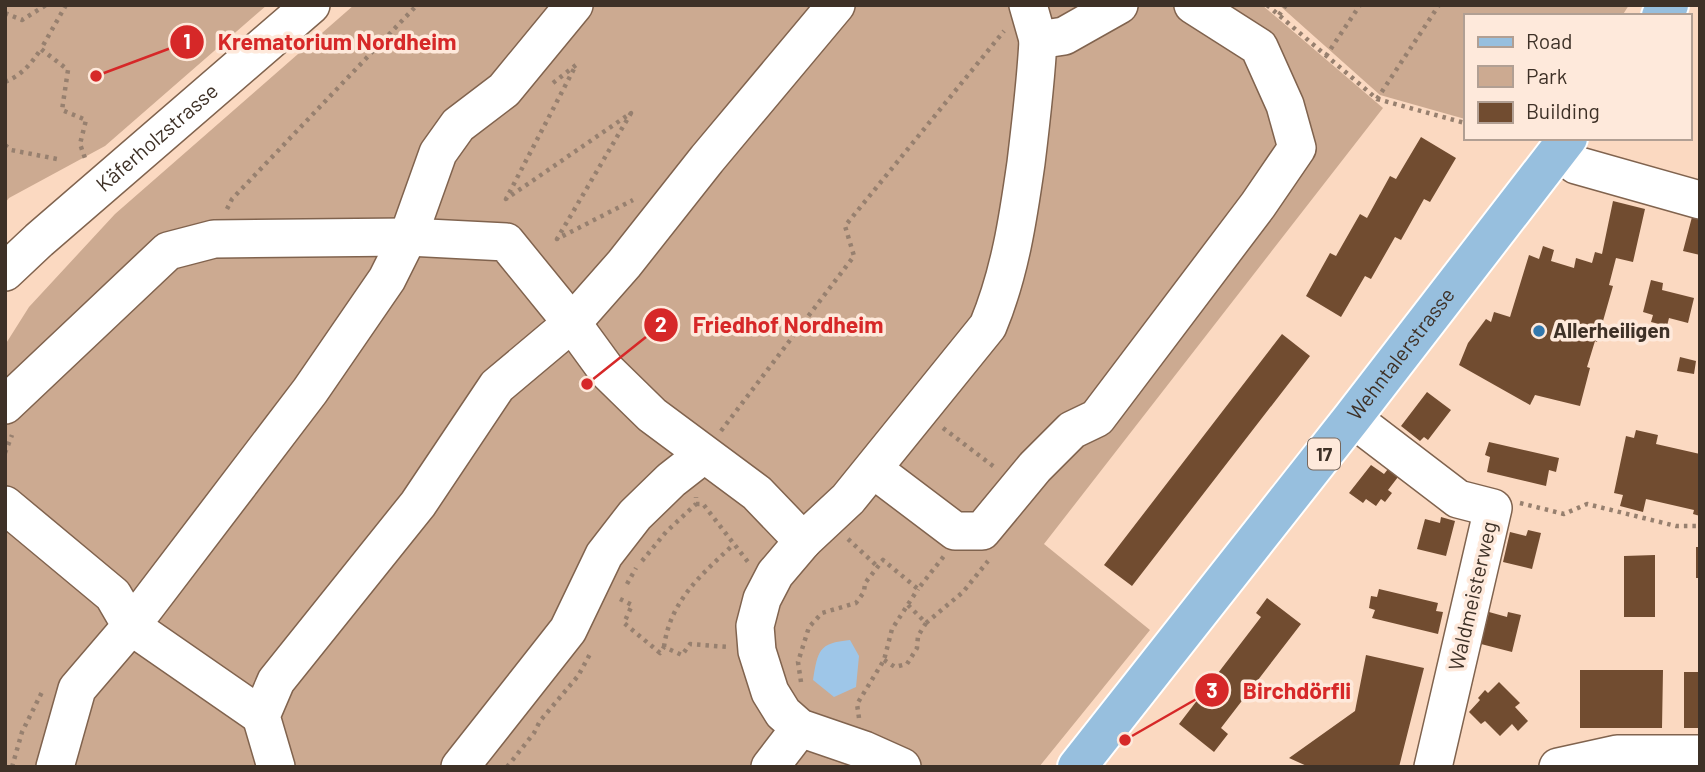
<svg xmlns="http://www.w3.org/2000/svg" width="1705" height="772" font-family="Barlow,sans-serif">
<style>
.green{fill:#ccaa91}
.water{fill:#9ec6e8}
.building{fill:#714c30}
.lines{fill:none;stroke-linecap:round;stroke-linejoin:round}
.minor-casing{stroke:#80634e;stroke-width:40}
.major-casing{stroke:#fff;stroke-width:42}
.path{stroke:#97806f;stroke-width:4.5;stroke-dasharray:3.5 5;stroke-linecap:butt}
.minor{stroke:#fff;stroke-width:37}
.major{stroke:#97bfde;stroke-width:38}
.poi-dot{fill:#3278ad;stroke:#fee9db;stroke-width:2.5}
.labels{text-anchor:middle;stroke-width:7;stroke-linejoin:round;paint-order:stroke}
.shield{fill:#fee9db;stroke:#78685d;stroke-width:2}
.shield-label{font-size:19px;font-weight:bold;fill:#3e3127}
.street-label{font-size:21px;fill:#3e3127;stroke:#fee9db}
.poi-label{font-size:21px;font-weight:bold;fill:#3e3127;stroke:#fee9db;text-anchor:start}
.leader{fill:none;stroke:#d62828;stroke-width:2.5}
.callout-dot{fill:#d62828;stroke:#fee9db;stroke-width:2.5}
.mark-label{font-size:21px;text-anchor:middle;font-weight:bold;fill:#fff}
.callout-label{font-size:23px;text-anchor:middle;font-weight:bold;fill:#d62828;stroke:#fee9db;stroke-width:7;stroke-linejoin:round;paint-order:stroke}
</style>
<rect width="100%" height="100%" fill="#fbd9c1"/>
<path class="green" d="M5 5H267L105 146 9 198 5 203Z
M354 5H1262L1383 108 1044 544 1150 630 1039 767H5V429L7 427 5 424V345L29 307 115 214Z
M1279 5H1629L1622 16H1465V119L1380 95Z"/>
<path class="water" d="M850 640 859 656 856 687 834 697 813 680C818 651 818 643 850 640Z"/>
<path class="building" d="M1421 137 1456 158 1430 202 1424 199 1401 240 1395 237 1371 279 1365 276 1341 317 1306 296 1330 253 1336 256 1360 214 1367 218 1390 176 1396 179Z
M1613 201 1645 209 1633 262 1616 258 1609 285 1613 286 1597 342 1595 341 1587 367 1590 368 1580 406 1535 395 1530 405 1459 365 1468 343 1486 319 1491 322 1494 312 1510 317 1529 255 1539 259 1543 246 1554 250 1551 261 1574 268 1576 258 1592 263 1595 252 1602 254Z
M1692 217 1700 219V255L1683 251Z
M1651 280 1663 283 1662 290 1694 298 1688 323 1669 318 1667 326 1651 322 1653 315 1643 312Z
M1282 334 1310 356 1132 586 1104 565Z
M1680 357 1696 361 1694 374 1677 371Z
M1427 392 1451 410 1428 440 1424 437 1420 441 1401 426Z
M1636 430 1658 435 1656 444 1700 454V516L1693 514 1694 510 1646 499 1643 512 1620 506 1623 495 1614 493 1626 436 1634 438Z
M1489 442 1559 458 1556 472 1549 470 1546 486 1487 472 1490 457 1485 455Z
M1371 465 1384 474 1388 469 1398 477 1388 490 1392 493 1385 502 1381 499 1376 506 1366 499 1363 503 1349 493Z
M1441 517 1455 521 1446 556 1417 549 1425 519 1440 523Z
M1528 530 1541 533 1532 569 1503 562 1510 532 1526 536Z
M1696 547H1700V578H1696Z
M1655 555V617H1624V556Z
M1379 589 1438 603 1436 611 1443 612 1438 634 1372 618 1375 610 1369 608 1371 596 1377 597Z
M1267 598 1301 624 1221 728 1228 734 1214 752 1179 724 1261 617 1256 613Z
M1489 612 1507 617 1508 612 1521 615 1512 652 1481 644Z
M1366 655 1424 668 1399 767H1309L1289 758 1355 711Z
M1580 670H1663L1662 728H1580Z
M1684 672H1700V728H1684Z
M1499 682 1520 703 1515 707 1528 721 1518 731 1512 724 1500 736 1485 721 1481 724 1469 712 1480 700 1478 698 1485 690 1488 693Z"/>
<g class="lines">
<defs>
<g id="minor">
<path d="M1028 5 1038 40"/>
<path d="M1558 152 1576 165 1700 200"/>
<path id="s1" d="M5 272 39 240 311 5"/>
<path d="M5 405 168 251 214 239 408 237 506 242 572 323 607 371 652 415 757 493 803 541 775 574 762 599 755 626 757 651 770 692 783 713 800 728 864 750 902 767"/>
<path d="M1352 418 1458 499 1493 508 1433 767"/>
<path d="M873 469 955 531H982L1035 467 1072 430 1097 418 1258 205 1297 148 1285 105 1259 47 1193 5"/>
<path d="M5 505 113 595 131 626 77 689 55 767"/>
<path d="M803 541 848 499 988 326C1010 273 1018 219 1026 163 1031 122 1036 81 1038 40L1064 36 1119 5"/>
<path d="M261 716 131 626 310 391 387 279 408 237 438 153 458 125 504 90 574 5"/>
<path d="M276 767 261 716 276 681 418 504 497 386 572 323 624 264 707 159 836 5"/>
<path d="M460 767 568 630 604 555 635 515 671 480 703 455"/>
<path d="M770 767 800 728"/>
<path d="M1558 767 1617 754H1700"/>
</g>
<g id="major">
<path d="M1661 16 1669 5"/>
<path id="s2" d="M1077 767 1352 418 1568 138"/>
</g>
</defs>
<use href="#minor" class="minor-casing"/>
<use href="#major" class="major-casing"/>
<path class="path" d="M66 5 41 49 68 70 62 110 86 120 80 144 86 161
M1267 5 1377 99 1465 123
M5 13 22 20 46 5
M1279 15 1286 5
M1326 56 1360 5
M5 82C23 74 30 65 41 49
M553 83 576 65 506 199 631 113 557 239 633 200
M1377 99 1439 5
M5 145 11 150 57 159
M227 209 232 199 417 5
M943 428 997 469
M721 431 854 256 845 226 1004 31
M5 453 12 435
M1520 503 1564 514 1587 504 1676 526H1700
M696 504H703L748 562
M848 539 878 567
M642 561 666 532 696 504V497
M627 584 636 568
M620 599 632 605 624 623 660 653 664 647 682 655 690 644 728 647
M908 605 926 623 963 592 988 561
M664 647C670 601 701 575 733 545
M884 660 895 667 907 664 917 648 918 636 926 623
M801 682 798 662 809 627 822 613 856 603 864 592 865 583 883 560 918 589 944 556
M859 718 857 704 884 660 892 629 918 589
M12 767 22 732 43 690
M507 767 534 733 540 721 578 676 590 654"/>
<use href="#minor" class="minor"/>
<use href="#major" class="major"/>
</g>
<circle class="poi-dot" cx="1539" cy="331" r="7"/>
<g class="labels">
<rect class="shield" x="1308" y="438.5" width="32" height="31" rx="5"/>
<g class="shield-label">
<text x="1324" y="461">17</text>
</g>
<g class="street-label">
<text dy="7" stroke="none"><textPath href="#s1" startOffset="203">Käferholzstrasse</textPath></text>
<text dy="7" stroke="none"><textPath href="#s2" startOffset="525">Wehntalerstrasse</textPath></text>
<text transform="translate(1473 596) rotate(-77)" y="7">Waldmeisterweg</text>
</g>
<g class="poi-label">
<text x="1553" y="338">Allerheiligen</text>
</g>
</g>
<path class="leader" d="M96 76L187 42M587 384L661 325M1125 740L1212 690"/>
<g class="callout-dot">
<circle cx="96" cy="76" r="7"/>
<circle cx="587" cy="384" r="7"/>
<circle cx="1125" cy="740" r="7"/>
<circle cx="187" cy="42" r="18"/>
<circle cx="661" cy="325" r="18"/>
<circle cx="1212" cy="690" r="18"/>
</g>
<g class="mark-label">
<text x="187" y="49">1</text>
<text x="661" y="332">2</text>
<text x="1212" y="698">3</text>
</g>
<g class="callout-label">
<text x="337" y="50">Krematorium Nordheim</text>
<text x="788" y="333">Friedhof Nordheim</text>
<text x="1297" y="699">Birchdörfli</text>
</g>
<rect width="1705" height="772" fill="none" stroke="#3e3127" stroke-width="14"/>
<rect x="1464" y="14" width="228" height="126" fill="#fee9db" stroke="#b19f93" stroke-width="2"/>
<rect x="1478" y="37" width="35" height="10" fill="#97bfde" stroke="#b19f93" stroke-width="2"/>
<text x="1526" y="49" font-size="21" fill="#3e3127">Road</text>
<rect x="1478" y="66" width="35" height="21" fill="#ccaa91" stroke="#b19f93" stroke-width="2"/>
<text x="1526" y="84" font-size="21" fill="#3e3127">Park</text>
<rect x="1478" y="102" width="35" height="21" fill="#714c30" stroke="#b19f93" stroke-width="2"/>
<text x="1526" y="119" font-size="21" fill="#3e3127">Building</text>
</svg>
